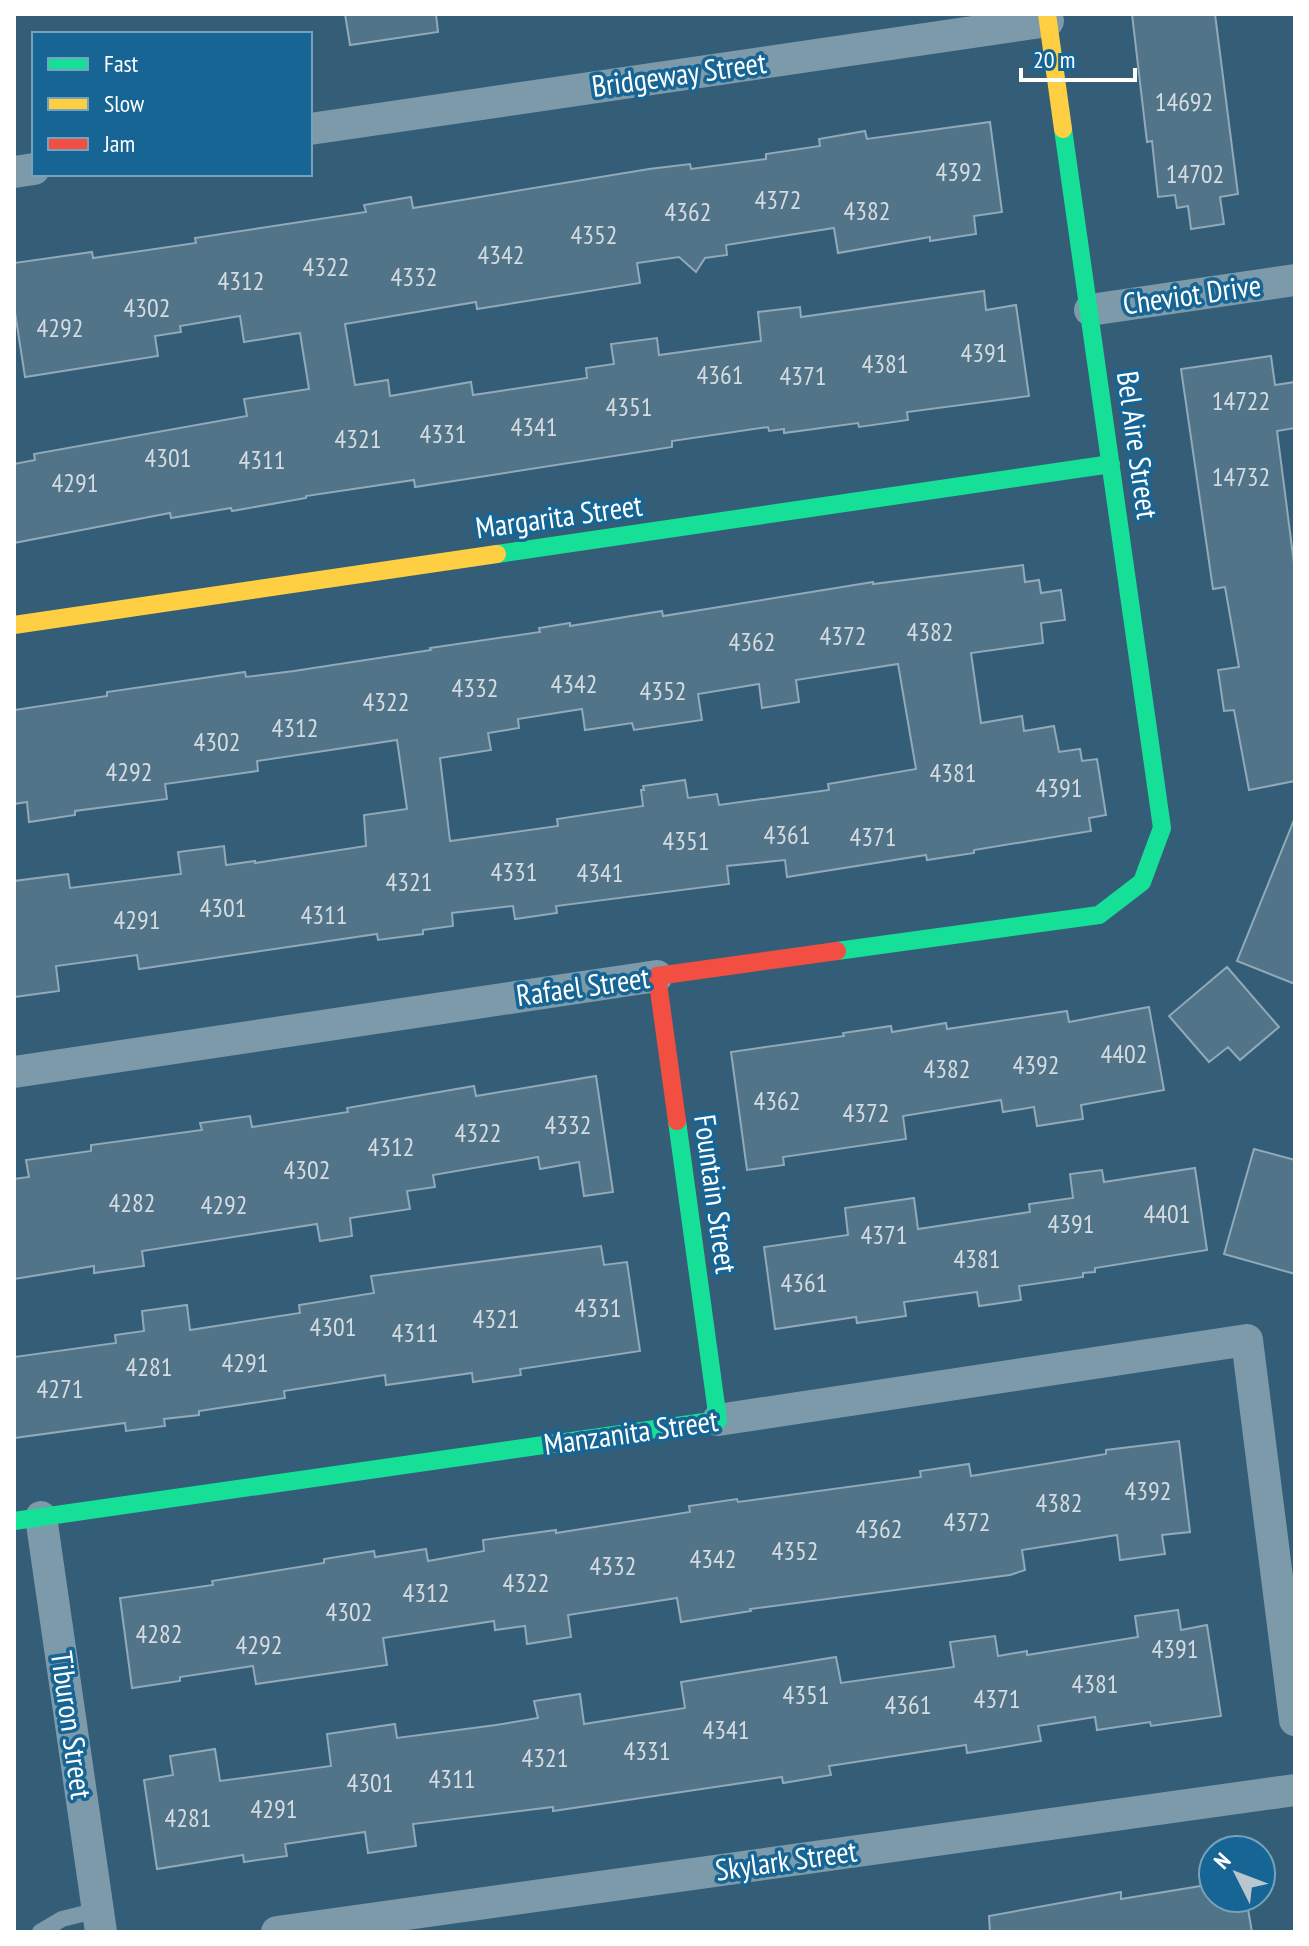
<svg xmlns="http://www.w3.org/2000/svg" width="1309" height="1946" font-family="'PT Sans Narrow',sans-serif">
<style>
.building{fill:#527488;stroke:#91a9b8;stroke-width:2;fill-rule:evenodd}
.lines{fill:none;stroke-linecap:round;stroke-linejoin:round}
.lane{stroke:#7c9aaa;stroke-width:16}
.street{stroke:#7c9aaa;stroke-width:32}
.fast{stroke:#16e098;stroke-width:18}
.slow{stroke:#ffcf43;stroke-width:18}
.jam{stroke:#f24e42;stroke-width:18}
.labels{text-anchor:middle;stroke-width:7;stroke-linejoin:round;paint-order:stroke}
.number-label{font-size:26px;fill:#d4dce1}
.street-label{font-size:30px;fill:#fff;stroke:#176594}
</style>
<rect width="100%" height="100%" fill="#345e77"/>
<path class="building" d="M345 14H436L438 32 350 45Z
M1132 14H1215L1238 194 1220 197 1224 224 1191 229 1188 206 1177 208 1175 195 1158 197 1152 141 1147 142Z
M990 122 1002 212 974 216 976 234 930 241V237L838 253 834 228 726 245 727 255 705 258 696 272 679 257 637 263 640 283 477 309 476 302 345 324 355 385 388 380 390 396 471 382 473 395 587 378 586 368 614 364 611 344 657 338 659 355 761 341 758 312 800 307 801 317 984 291 986 310 1016 305 1029 396 907 412 908 420 859 427 858 423 784 433V429L769 431 768 427 672 441V447L415 487 414 480 306 496V498L232 511 231 508 171 518 170 513 14 543V464L35 460 34 454 247 416 244 399 309 389 300 333 244 342 240 316 180 326 181 332 155 336 158 356 25 377 14 306V263L92 252 93 258 196 243 195 238 366 212 364 205 411 197 413 208 649 169 690 164 691 169 766 159V154L820 146 819 139 865 131 867 139Z
M1271 356 1275 385 1295 382V428L1277 431 1295 571V781L1249 790 1234 710 1224 711 1218 670 1239 667 1225 587 1213 589 1181 369Z
M1023 565 1025 582 1039 580 1041 593 1061 590 1065 620 1041 623 1043 643 971 653 981 723 1022 716 1024 731 1054 726 1059 752 1080 749 1082 761 1097 759 1106 815 1089 818 1091 831 974 850V853L927 860 926 855 787 877 785 860 727 866 729 884 556 906 557 913 515 919 513 906 452 913 453 926 423 930V934L378 940 377 934 139 969 137 955 56 966 59 991 14 997V881L68 874 70 888 181 874 178 852 224 846 226 865 255 861V863L366 846 364 815 407 809 397 740 257 761 258 771 165 784 167 799 75 811V815L29 822 27 802 14 804V710L107 696V692L245 672 246 677 294 671 431 650 430 648 540 632 539 628 570 623V626L662 611 663 616 873 582V584ZM898 664 916 769 828 784 829 790 719 805 717 794 688 798 685 780 643 786 644 790H641L643 806 557 819 558 826 450 841 440 758 491 750 488 733 519 728 518 719 582 709 585 730 632 723 634 730 702 720 698 694 759 684 762 708 799 702 796 680Z
M1294 820 1295 821V984L1237 961Z
M1227 967 1279 1027 1240 1060 1228 1047 1209 1062 1169 1016Z
M1149 1007 1164 1090 1081 1105 1083 1119 1037 1126 1034 1107 1003 1112 1001 1100 903 1116 906 1139 783 1157 784 1165 747 1170 731 1052 844 1036 843 1033 891 1026 892 1032 946 1023 947 1029 1067 1011 1069 1022Z
M596 1076 613 1192 584 1196 579 1162 540 1169 538 1157 433 1175 435 1187 407 1191 410 1209 350 1218 352 1236 320 1241 317 1224 142 1251 144 1266 94 1273V1266L14 1279V1179L29 1177 26 1160 91 1151V1145L202 1130 200 1123 250 1116 252 1127 348 1112 347 1108 474 1086 476 1096Z
M1254 1149 1295 1160V1274L1224 1254Z
M1195 1168 1207 1250 1095 1268V1272L1083 1273V1277L1019 1286 1021 1300 979 1306 977 1292 904 1302 906 1316 857 1323 856 1317 775 1329 764 1247 848 1235 845 1208 914 1198 918 1229 1030 1212 1029 1204 1073 1198 1070 1174 1102 1170 1104 1182Z
M601 1246 604 1265 627 1262 640 1351 520 1369 521 1375 473 1382 472 1373 386 1385 385 1375 284 1391 285 1398 199 1411V1415L164 1419 165 1426 126 1431 125 1423 14 1438V1357L116 1343 115 1335 144 1331 142 1311 187 1305 190 1330 300 1313 299 1305 374 1293 371 1276Z
M1179 1441 1190 1532 1162 1535 1165 1554 1120 1560 1117 1535 1022 1550 1025 1570 1010 1575 750 1609 751 1611 681 1622 677 1598 568 1615 571 1637 527 1644 525 1626 495 1630 494 1621 383 1638 387 1665 256 1684 253 1666 180 1677V1681L132 1688 120 1598 213 1585 212 1581 324 1563V1559L374 1551 375 1557 426 1549 428 1561 484 1551 483 1540 556 1530V1533L690 1512 689 1506 737 1499 738 1502 921 1477 920 1471 969 1464 971 1476 1106 1454V1450Z
M1178 1610 1181 1630 1207 1625 1221 1716 1151 1726 1150 1722 1097 1730 1095 1717 1038 1726 1041 1741 967 1753 966 1745 829 1766 831 1775 783 1783 782 1777 553 1811V1807L413 1824 416 1846 368 1853 365 1832 285 1844 287 1856 244 1862 243 1855 157 1869 144 1780 173 1775 170 1756 215 1749 220 1781 331 1766 327 1734 395 1724 397 1738 496 1725 538 1718 534 1701 580 1694 584 1724 685 1708 681 1682 836 1657 841 1683 954 1667 950 1642 995 1636 998 1656 1027 1651V1655L1138 1637 1135 1616Z
M1213 1884V1898H1246L1252 1932H990L989 1916 1121 1892V1899Z"/>
<g class="lines">
<path class="lane" d="M40 1932 62 1919 98 1910"/>
<path class="street" d="M310 129 1048 21
M14 172 34 169
M1090 310 1295 280
M14 1072 657 976
M718 1420 1247 1340 1295 1720
M41 1517 101 1932
M277 1932 1295 1790"/>
<path class="fast" d="M497 554 1111 464
M837 951 1099 915 1142 882 1162 828 1063 129
M14 1521 718 1420 677 1121"/>
<path class="slow" d="M1047 14 1063 129
M14 625 497 554"/>
<path class="jam" d="M677 1121 657 976 837 951"/>
</g>
<g class="labels">
<g class="number-label">
<text x="1184" y="111">14692</text>
<text x="959" y="181">4392</text>
<text x="1195" y="183">14702</text>
<text x="778" y="209">4372</text>
<text x="867" y="220">4382</text>
<text x="688" y="221">4362</text>
<text x="594" y="244">4352</text>
<text x="501" y="264">4342</text>
<text x="326" y="276">4322</text>
<text x="414" y="286">4332</text>
<text x="241" y="290">4312</text>
<text x="147" y="317">4302</text>
<text x="60" y="337">4292</text>
<text x="984" y="362">4391</text>
<text x="885" y="373">4381</text>
<text x="720" y="384">4361</text>
<text x="803" y="385">4371</text>
<text x="1241" y="410">14722</text>
<text x="629" y="416">4351</text>
<text x="534" y="436">4341</text>
<text x="443" y="443">4331</text>
<text x="358" y="448">4321</text>
<text x="168" y="467">4301</text>
<text x="262" y="469">4311</text>
<text x="1241" y="486">14732</text>
<text x="75" y="492">4291</text>
<text x="930" y="641">4382</text>
<text x="843" y="645">4372</text>
<text x="752" y="651">4362</text>
<text x="574" y="693">4342</text>
<text x="475" y="697">4332</text>
<text x="663" y="700">4352</text>
<text x="386" y="711">4322</text>
<text x="295" y="737">4312</text>
<text x="217" y="751">4302</text>
<text x="129" y="781">4292</text>
<text x="953" y="782">4381</text>
<text x="1059" y="797">4391</text>
<text x="787" y="844">4361</text>
<text x="873" y="846">4371</text>
<text x="686" y="850">4351</text>
<text x="514" y="881">4331</text>
<text x="600" y="882">4341</text>
<text x="409" y="891">4321</text>
<text x="223" y="917">4301</text>
<text x="324" y="924">4311</text>
<text x="137" y="929">4291</text>
<text x="1124" y="1063">4402</text>
<text x="1036" y="1074">4392</text>
<text x="947" y="1078">4382</text>
<text x="777" y="1110">4362</text>
<text x="866" y="1122">4372</text>
<text x="568" y="1134">4332</text>
<text x="478" y="1142">4322</text>
<text x="391" y="1156">4312</text>
<text x="307" y="1179">4302</text>
<text x="132" y="1212">4282</text>
<text x="224" y="1214">4292</text>
<text x="1167" y="1223">4401</text>
<text x="1071" y="1233">4391</text>
<text x="884" y="1244">4371</text>
<text x="977" y="1268">4381</text>
<text x="804" y="1292">4361</text>
<text x="598" y="1317">4331</text>
<text x="496" y="1328">4321</text>
<text x="333" y="1336">4301</text>
<text x="415" y="1342">4311</text>
<text x="245" y="1372">4291</text>
<text x="149" y="1376">4281</text>
<text x="60" y="1398">4271</text>
<text x="1148" y="1500">4392</text>
<text x="1059" y="1512">4382</text>
<text x="967" y="1531">4372</text>
<text x="879" y="1538">4362</text>
<text x="795" y="1560">4352</text>
<text x="713" y="1568">4342</text>
<text x="613" y="1575">4332</text>
<text x="526" y="1592">4322</text>
<text x="426" y="1602">4312</text>
<text x="349" y="1621">4302</text>
<text x="159" y="1643">4282</text>
<text x="259" y="1654">4292</text>
<text x="1175" y="1658">4391</text>
<text x="1095" y="1693">4381</text>
<text x="806" y="1704">4351</text>
<text x="997" y="1708">4371</text>
<text x="908" y="1714">4361</text>
<text x="726" y="1739">4341</text>
<text x="647" y="1760">4331</text>
<text x="545" y="1767">4321</text>
<text x="452" y="1788">4311</text>
<text x="370" y="1792">4301</text>
<text x="274" y="1818">4291</text>
<text x="188" y="1827">4281</text>
</g>
<g class="street-label">
<text transform="translate(679 75) rotate(-8)" y="10">Bridgeway Street</text>
<text transform="translate(1192 295) rotate(-8)" y="10">Cheviot Drive</text>
<text transform="translate(1137 445) rotate(82)" y="10">Bel Aire Street</text>
<text transform="translate(559 517) rotate(-8)" y="10">Margarita Street</text>
<text transform="translate(583 987) rotate(-8)" y="10">Rafael Street</text>
<text transform="translate(715 1194) rotate(82)" y="10">Fountain Street</text>
<text transform="translate(631 1433) rotate(-8)" y="10">Manzanita Street</text>
<text transform="translate(71 1725) rotate(82)" y="10">Tiburon Street</text>
<text transform="translate(786 1861) rotate(-8)" y="10">Skylark Street</text>
</g>
</g>
<rect width="1309" height="1946" fill="none" stroke="#ffffff" stroke-width="32"/>
<rect x="32" y="32" width="280" height="144" fill="#176594" stroke="#74a3bf" stroke-width="2"/>
<rect x="48" y="58" width="40" height="12" fill="#16e098" stroke="#74a3bf" stroke-width="2"/>
<text x="104" y="72" font-size="24" fill="#ffffff">Fast</text>
<rect x="48" y="98" width="40" height="12" fill="#ffcf43" stroke="#74a3bf" stroke-width="2"/>
<text x="104" y="112" font-size="24" fill="#ffffff">Slow</text>
<rect x="48" y="138" width="40" height="12" fill="#f24e42" stroke="#74a3bf" stroke-width="2"/>
<text x="104" y="152" font-size="24" fill="#ffffff">Jam</text>
<g transform="translate(1237 1874) rotate(312)"><circle r="38" fill="#176594" stroke="#74a3bf" stroke-width="2"/>
<path d="M0-6L14 30L0 20L-14 30Z" fill="#b8c7cf"/>
<text y="-12" font-size="22" font-weight="bold" text-anchor="middle" fill="#ffffff">N</text>
</g>
<path d="M1021 68v12h114v-12" fill="none" stroke="#ffffff" stroke-width="4"/>
<text x="1033" y="68" font-size="24" fill="#ffffff" stroke="#176594" stroke-width="6" paint-order="stroke">20 m</text>
</svg>
